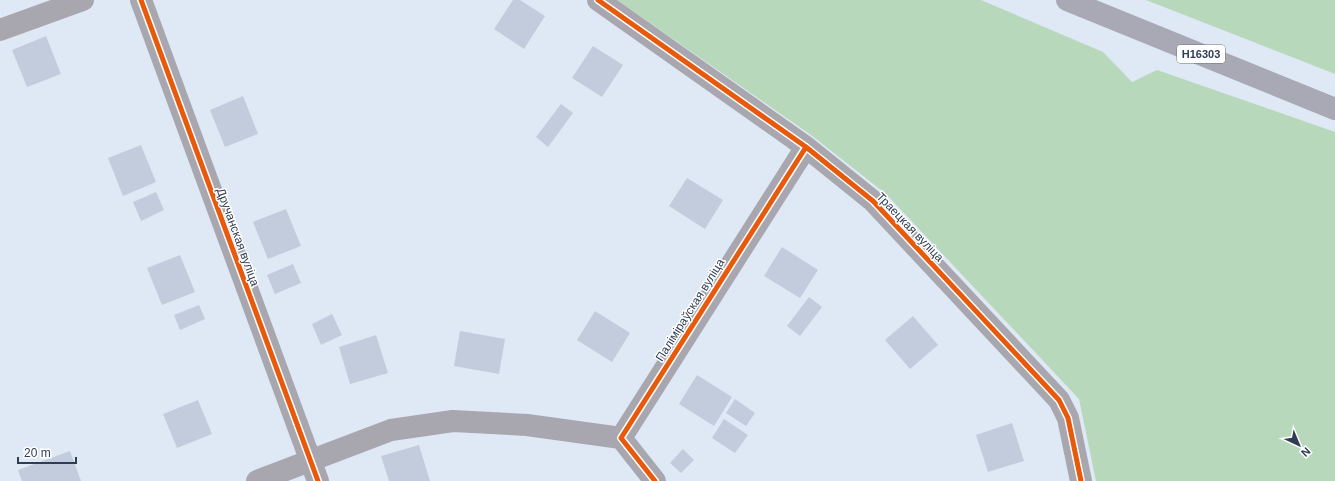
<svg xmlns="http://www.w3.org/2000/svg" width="1335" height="481" font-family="Helvetica,sans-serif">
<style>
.green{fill:#b8d8bc}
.building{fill:#c2ccdc}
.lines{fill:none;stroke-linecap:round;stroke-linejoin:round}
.minor{stroke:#a8a7af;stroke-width:22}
.primary{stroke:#a9a9b5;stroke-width:22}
.cycleway-casing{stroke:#fff;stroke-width:8}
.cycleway{stroke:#e8590c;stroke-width:5}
.labels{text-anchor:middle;stroke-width:3;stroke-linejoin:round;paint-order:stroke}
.shield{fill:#fff;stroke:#6d7687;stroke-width:1}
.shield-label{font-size:11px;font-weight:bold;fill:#2f3c53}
.street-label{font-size:12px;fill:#2f3c53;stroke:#fff}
</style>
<rect width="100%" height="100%" fill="#dfe8f5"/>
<path class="green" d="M617 0H981L1103 52 1132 82 1157 70 1335 132V481H1096L1079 399 886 194 811 135Z
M1146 0H1335V74Z"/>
<path class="building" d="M513 0H520L545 16 524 49 494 29Z
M46 36 61 74 27 87 12 50Z
M593 46 623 65 602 97 572 78Z
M243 96 258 134 225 147 210 110Z
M561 104 573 113 548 147 536 137Z
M141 145 156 182 123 196 108 158Z
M687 178 723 200 705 229 669 206Z
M156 192 164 210 141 221 133 202Z
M286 209 301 246 268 259 253 222Z
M782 247 818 270 800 298 764 276Z
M180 255 195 292 162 305 147 268Z
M293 264 301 283 275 294 267 275Z
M809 297 822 307 800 336 787 326Z
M199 305 205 319 180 330 174 315Z
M595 311 630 333 612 362 577 340Z
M332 314 342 335 321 345 312 324Z
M913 316 938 345 910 369 885 340Z
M460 331 505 339 499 374 454 366Z
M376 335 388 373 350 384 339 347Z
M697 375 732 397 714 426 679 404Z
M735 399 755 413 746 426 726 413Z
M198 400 212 434 177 448 163 414Z
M724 419 748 435 735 453 712 438Z
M1012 423 1024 461 988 472 976 435Z
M419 445 430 481H389L381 456Z
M683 449 694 460 681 473 670 463Z
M70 451 81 481H22L18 470Z"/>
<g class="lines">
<path class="minor" d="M141 0 318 481
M598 0 806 147 873 201 1059 400 1068 418 1081 481
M0 30 83 0
M257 481 391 430 453 421 527 425 621 438
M655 481 621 438 806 147"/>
<path class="primary" d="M1067 0 1335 109"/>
<defs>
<path id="cycleway" d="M141 0 318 481
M598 0 806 147 873 201 1059 400 1068 418 1081 481
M655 481 621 438 806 147"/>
</defs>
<use href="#cycleway" class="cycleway-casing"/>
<use href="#cycleway" class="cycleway"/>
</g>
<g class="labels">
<rect class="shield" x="1177" y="45" width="48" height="18" rx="3"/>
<g class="shield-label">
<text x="1201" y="58">Н16303</text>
</g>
<g class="street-label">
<text transform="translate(910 227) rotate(46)" y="4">Траецкая вуліца</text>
<text transform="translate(238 237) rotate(70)" y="4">Дручанская вуліца</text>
<text transform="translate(690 310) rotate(-58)" y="4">Паліміраўская вуліца</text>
</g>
</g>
<g transform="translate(1299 445) rotate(136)" stroke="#ffffff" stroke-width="3" paint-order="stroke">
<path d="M0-3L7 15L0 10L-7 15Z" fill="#2f3c53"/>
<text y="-6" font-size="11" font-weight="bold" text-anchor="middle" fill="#2f3c53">N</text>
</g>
<path d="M18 457v6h58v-6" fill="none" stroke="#2f3c53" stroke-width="2"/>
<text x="24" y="457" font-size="12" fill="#2f3c53" stroke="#ffffff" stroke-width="3" paint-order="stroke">20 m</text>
</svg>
